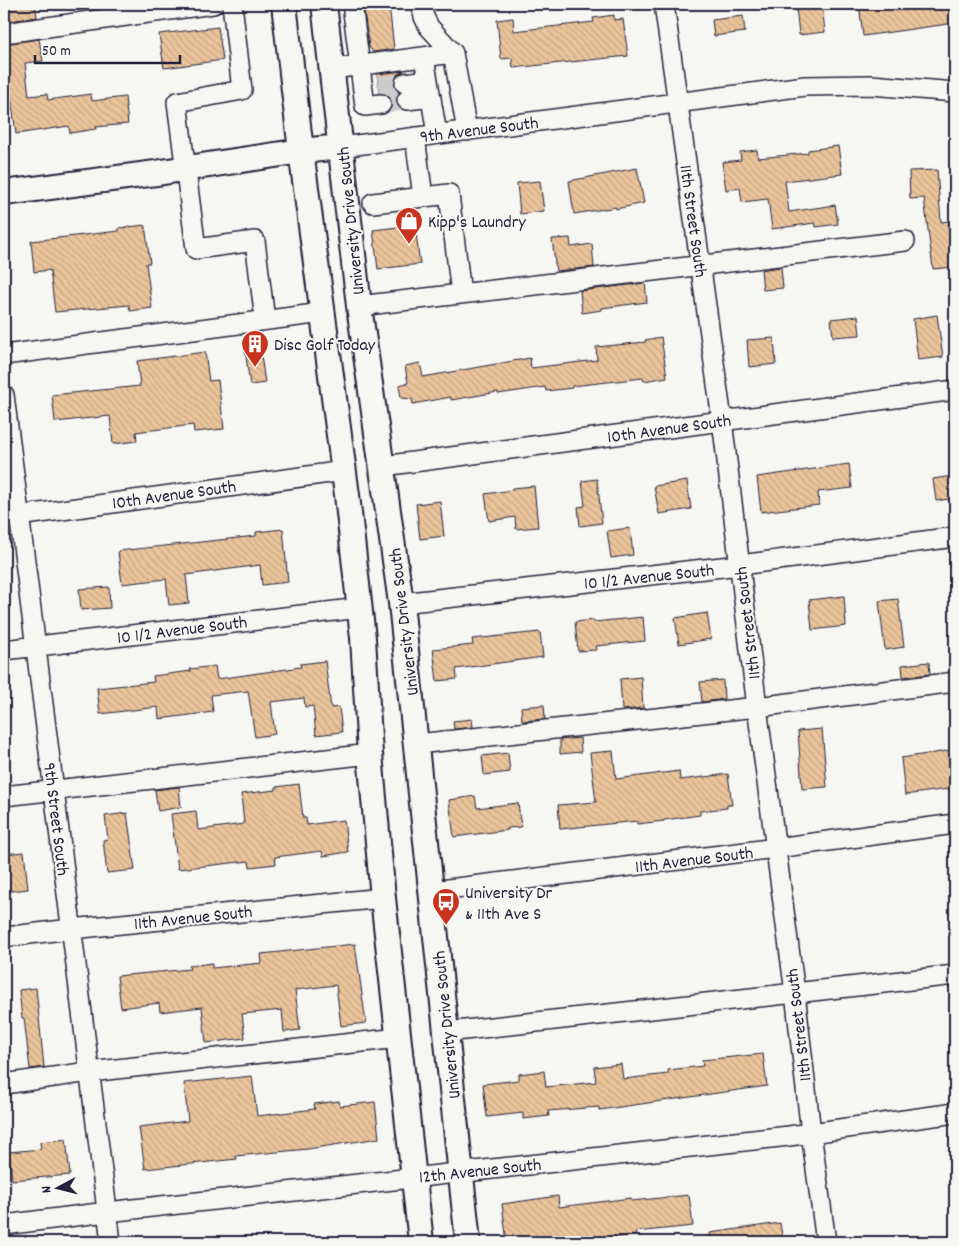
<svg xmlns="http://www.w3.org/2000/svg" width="959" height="1246" font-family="Dekko,sans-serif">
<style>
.building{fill:url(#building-back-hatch);stroke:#22223b}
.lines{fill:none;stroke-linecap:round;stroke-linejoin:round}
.minor-tunnel{stroke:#cccccd;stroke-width:19;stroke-dasharray:19 9;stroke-linecap:butt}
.minor-casing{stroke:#22223b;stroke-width:22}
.major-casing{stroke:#22223b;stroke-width:28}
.minor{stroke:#f6f6f2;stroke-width:19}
.major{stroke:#f6f6f2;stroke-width:24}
.labels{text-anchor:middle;stroke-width:4;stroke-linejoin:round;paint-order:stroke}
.street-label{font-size:18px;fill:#22223b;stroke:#f6f6f2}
.poi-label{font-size:18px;fill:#22223b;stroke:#f6f6f2;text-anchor:start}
</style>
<defs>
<pattern id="building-back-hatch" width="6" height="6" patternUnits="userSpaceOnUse" patternTransform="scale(1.25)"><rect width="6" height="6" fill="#ebc49b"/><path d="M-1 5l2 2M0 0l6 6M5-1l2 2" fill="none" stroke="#c9a886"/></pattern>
</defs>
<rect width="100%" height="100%" fill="#f6f6f2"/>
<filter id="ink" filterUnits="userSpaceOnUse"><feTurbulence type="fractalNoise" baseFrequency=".02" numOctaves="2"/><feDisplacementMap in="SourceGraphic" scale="10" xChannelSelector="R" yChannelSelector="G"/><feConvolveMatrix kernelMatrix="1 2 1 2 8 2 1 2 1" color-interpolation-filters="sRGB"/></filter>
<g filter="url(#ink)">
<path class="building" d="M21 4H35L37 17 9 21 7 6Z
M363 4H389L394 49 373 52 369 47Z
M822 4 825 32 799 35 796 6Z
M859 4H955V23L863 36Z
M614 15V20L623 19 628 56 513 68 512 58 501 59 497 20 513 18 514 31 594 22 593 18Z
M743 16 745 32 714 36 712 20Z
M218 27 223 60 164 68 159 34Z
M39 39 43 61 25 63 29 96 47 94 48 100 91 94 92 101 125 97 128 124 95 127 96 129 70 133 69 126 16 134 7 68H4V44Z
M404 71 398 74 394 79V85L399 92 396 101 397 105 392 106 390 97 385 94 379 93 377 74Z
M838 146 842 174 785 181 789 212 835 205 838 224 816 227 815 223 772 229 768 199 742 202 740 188 726 190 722 162 741 160 740 152 757 150 758 158 808 153V150Z
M637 168 644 203 616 209V207L574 214 569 181Z
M937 170 941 222 948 221 954 267 933 269 924 198 910 199 909 171Z
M540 181 544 211 520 214 517 183Z
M145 225 150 263H146L152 308 130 311 129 305 55 312 50 270 34 272 31 241 119 231V228Z
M415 225 420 264 378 269 373 230Z
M570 238 571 247 592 244 594 267 556 271 552 239Z
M781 267 783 288 763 290 761 270Z
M645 283 647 302 602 308V310L582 313 580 291Z
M937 315 943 357 918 360 913 319Z
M858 316 860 335 833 337 831 319Z
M661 337 667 377 644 381 643 378 572 386V388L546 391 545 387 498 394V392L451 400V397L413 404 412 399 401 398 399 385 408 383 405 366 420 363 423 377 530 358 531 368 597 360 596 347 646 342 645 340Z
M774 338 776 364 749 367 747 340Z
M260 348 265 383 250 385 245 350Z
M205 352 209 381 218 380 224 429 194 432 193 425 136 432 137 441 113 444 110 416 55 422 52 395 140 386 137 361Z
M849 464 852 488 818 492 819 505 761 512 757 477Z
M952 476 955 498 936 501 933 479Z
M597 479 602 523 580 526 578 507 585 506 582 481Z
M687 481 691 509 659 514 654 486Z
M534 486 538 527 516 529 515 517 489 521 485 494 512 490V488Z
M440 501 444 536 420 539 416 504Z
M630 528 633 555 611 558 607 531Z
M283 529 288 582 262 585 260 565 186 575 189 603 169 605 166 579 122 584 118 551 256 536V532Z
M109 587 110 608 81 610 79 589Z
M844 596 846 626 812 630 809 600Z
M898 599 904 647 885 650 879 601Z
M707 613 711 639 679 644 675 618Z
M643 617 645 641 596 646 597 650 578 651 575 622 594 620V622Z
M540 632 543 657 456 669 457 679 437 681 433 649 473 645 472 639Z
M325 661 331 708 339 707 342 732 316 735 313 706 305 707 304 698 271 702 275 734 255 737 248 691 211 695 213 712 159 719 158 707 100 714 97 688 154 682 153 676 191 671 190 669 215 666 217 679 301 667 300 664Z
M929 662 930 674 903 677 902 665Z
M641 677 643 708 622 710 620 679Z
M723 680 724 699 702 702 700 682Z
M544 705 545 719 522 721 521 707Z
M472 719 473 727 454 729 453 721Z
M822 729 827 787 802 789 798 731Z
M580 738 581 752 560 754V740Z
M954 750 955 788 905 795 901 758Z
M613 751 616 779 679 771 680 780 728 774 732 805H727V808L700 811V815L664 820V821L637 824V821L560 829 558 805 596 802 590 753Z
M508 753 510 772 484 775 482 756Z
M299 784 303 818H306L307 825 344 820 348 852 323 856 322 851 275 857 276 864 250 867 249 861 178 869 171 814 196 811 198 830 244 824 241 794 276 790V787Z
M179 787 181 807 158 811 155 790Z
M475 796 477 808 518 803 521 827 508 828V830L454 837 449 800Z
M127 813 135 870 107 873 103 840 108 839 105 816Z
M24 852 28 889 4 892V854Z
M355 944 366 1023 341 1026 336 985 295 990 300 1030 284 1032 282 1010 242 1014 245 1038 206 1043 202 1007 160 1012 159 1003 121 1008 117 976 190 969 189 966 212 963V968L262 963 261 954Z
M36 988 44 1067 30 1069 24 1018H22L19 990Z
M763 1054 767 1086 599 1110V1107L548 1111 549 1116 523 1119V1113L487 1117 483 1084 519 1080V1074L544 1071 546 1087 596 1082 594 1067 621 1064 623 1079 668 1074V1070L703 1066 702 1060Z
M252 1076 257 1116 315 1109 314 1104 339 1101 340 1106 375 1102 379 1138 308 1149 236 1156 237 1159 145 1169 139 1127 188 1121 184 1083Z
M66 1139 70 1175 12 1180 9 1152 41 1149 40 1142Z
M689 1195 693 1226 635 1232 636 1235 600 1239V1241L588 1242H575L574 1236 526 1242H507L502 1204 558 1196 559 1207 631 1198 632 1201Z
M780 1223 783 1242H711L710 1233Z"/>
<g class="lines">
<path class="minor-tunnel" d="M378 86 405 83
M381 104 407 100"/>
<defs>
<path id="minor" d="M232 4 242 90 177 102 196 249 255 241 265 320
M352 4 365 106 381 104
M421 4 424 17 429 27 453 53 467 131
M664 4 722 420 757 707 795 993 811 1133 826 1242
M4 33 213 4
M424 57 437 134
M332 69 453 53
M405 83 428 80
M407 100 431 97
M415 137 423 197
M341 147 805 86 871 85 955 92
M373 203 449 194 461 294
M359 306 905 241
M4 355 322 313
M4 395 111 1242
M383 466 955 390
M4 518 344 471
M401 603 740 565 955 537
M4 650 360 608
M417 744 757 707 955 682
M4 796 370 754
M432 891 776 848 955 824
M4 937 71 929 383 898
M447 1032 955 975
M4 1084 89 1072 399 1038
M4 1225 107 1212 789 1136 955 1113"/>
<path id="major" d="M284 4 301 151 347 495 363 638 370 754 383 898 421 1242
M324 4 359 306 401 603 468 1242
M4 193 156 173 301 151 341 147"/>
</defs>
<use href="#minor" class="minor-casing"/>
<use href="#major" class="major-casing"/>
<use href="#minor" class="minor"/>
<use href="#major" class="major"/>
</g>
</g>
<defs>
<symbol id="shop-pin" viewBox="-11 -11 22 30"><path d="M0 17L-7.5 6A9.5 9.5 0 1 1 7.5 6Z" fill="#c8321e" stroke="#f6f6f2"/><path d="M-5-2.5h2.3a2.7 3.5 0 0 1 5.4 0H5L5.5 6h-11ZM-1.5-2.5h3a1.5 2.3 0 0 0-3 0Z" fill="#fff"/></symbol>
<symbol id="building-pin" viewBox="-11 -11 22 30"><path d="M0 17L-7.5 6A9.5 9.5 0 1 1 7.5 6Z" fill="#c8321e" stroke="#f6f6f2"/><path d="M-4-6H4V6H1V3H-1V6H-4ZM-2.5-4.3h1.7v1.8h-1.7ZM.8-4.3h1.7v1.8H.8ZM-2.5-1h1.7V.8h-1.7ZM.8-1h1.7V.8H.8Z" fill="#fff"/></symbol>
<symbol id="bus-pin" viewBox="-11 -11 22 30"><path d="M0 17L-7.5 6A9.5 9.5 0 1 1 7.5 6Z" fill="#c8321e" stroke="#f6f6f2"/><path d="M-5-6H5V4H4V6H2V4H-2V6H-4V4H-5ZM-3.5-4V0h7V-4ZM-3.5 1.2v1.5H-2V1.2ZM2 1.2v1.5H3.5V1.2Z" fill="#fff"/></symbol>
</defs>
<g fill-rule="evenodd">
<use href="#shop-pin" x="393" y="205" width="32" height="43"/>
<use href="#building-pin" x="239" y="328" width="32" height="43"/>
<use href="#bus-pin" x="430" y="886" width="32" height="43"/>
</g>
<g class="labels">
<g class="street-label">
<text transform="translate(479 129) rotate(-7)" y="6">9th Avenue South</text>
<text transform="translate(350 221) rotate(-96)" y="6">University Drive South</text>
<text transform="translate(694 221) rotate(82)" y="6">11th Street South</text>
<text transform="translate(669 428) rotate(-8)" y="6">10th Avenue South</text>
<text transform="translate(174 494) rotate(-8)" y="6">10th Avenue South</text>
<text transform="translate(649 576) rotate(-6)" y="6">10 1/2 Avenue South</text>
<text transform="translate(403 622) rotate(-97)" y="6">University Drive South</text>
<text transform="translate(747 623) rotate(-97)" y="6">11th Street South</text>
<text transform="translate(182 629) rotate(-7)" y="6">10 1/2 Avenue South</text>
<text transform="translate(57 819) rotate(83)" y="6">9th Street South</text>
<text transform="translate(694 859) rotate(-7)" y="6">11th Avenue South</text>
<text transform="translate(193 917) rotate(-6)" y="6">11th Avenue South</text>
<text transform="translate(446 1025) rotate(-96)" y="6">University Drive South</text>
<text transform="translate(798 1025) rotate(-97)" y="6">11th Street South</text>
<text transform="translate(480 1170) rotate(-6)" y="6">12th Avenue South</text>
</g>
<g class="poi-label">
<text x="428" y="227">Kipp's Laundry</text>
<text x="274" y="350">Disc Golf Today</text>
<text x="465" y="898">University Dr<tspan x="465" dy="21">&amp; 11th Ave S</tspan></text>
</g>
</g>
<rect width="959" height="1246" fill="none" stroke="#f6f6f2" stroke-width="20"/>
<rect x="10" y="10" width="939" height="1226" fill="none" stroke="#22223b" stroke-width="2" filter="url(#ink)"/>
<g transform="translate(58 1188) rotate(263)" stroke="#f6f6f2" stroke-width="4" paint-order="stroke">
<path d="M0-4L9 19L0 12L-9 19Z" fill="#22223b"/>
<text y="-8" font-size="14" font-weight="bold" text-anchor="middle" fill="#22223b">N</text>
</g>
<path d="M35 55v8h145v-8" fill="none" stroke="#22223b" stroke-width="2.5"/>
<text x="42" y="55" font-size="15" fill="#22223b" stroke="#f6f6f2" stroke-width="4" paint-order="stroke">50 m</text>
</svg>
